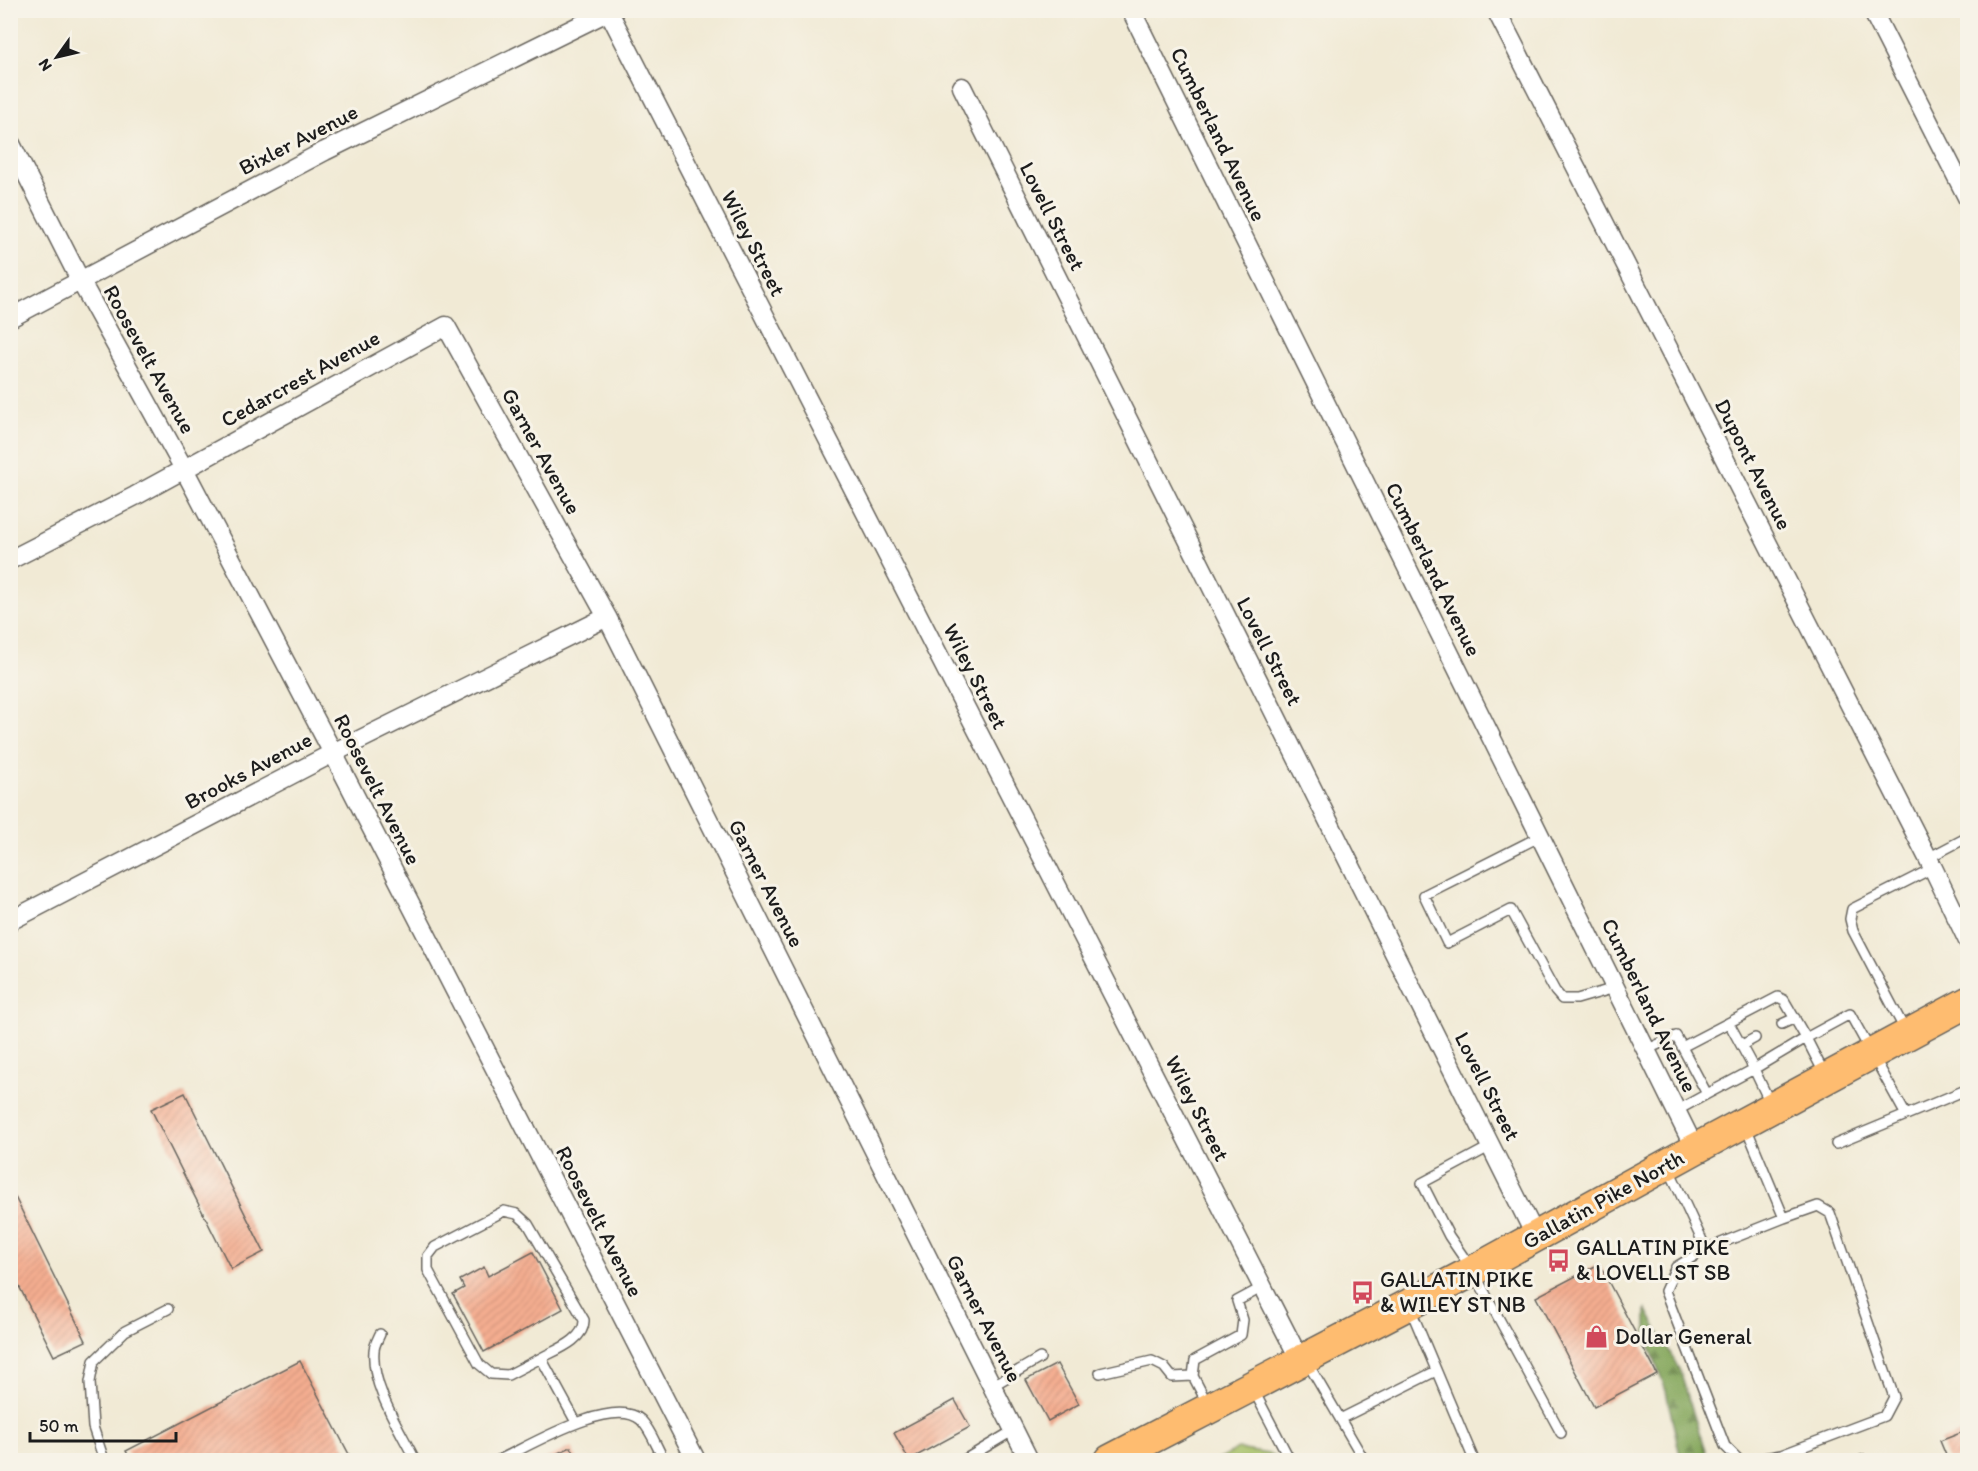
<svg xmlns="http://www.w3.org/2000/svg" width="1978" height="1471" font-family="Itim,sans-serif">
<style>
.grass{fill:url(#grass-tufts);stroke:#606e40;stroke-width:1.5}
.forest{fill:url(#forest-firs);stroke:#50613b;stroke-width:1.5}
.building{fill:url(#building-hatch)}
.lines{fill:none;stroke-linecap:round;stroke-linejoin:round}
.lane-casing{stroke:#67645d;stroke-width:12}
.street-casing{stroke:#67645d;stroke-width:21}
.primary-casing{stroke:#67645d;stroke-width:33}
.lane{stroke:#fff;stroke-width:9}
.street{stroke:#fff;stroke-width:18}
.primary{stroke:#febc70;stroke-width:30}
.labels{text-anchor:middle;stroke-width:6;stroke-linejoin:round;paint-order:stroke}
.street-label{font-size:22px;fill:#1c1c1c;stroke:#f7f3e8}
.poi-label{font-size:22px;fill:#1c1c1c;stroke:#f7f3e8;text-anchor:start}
</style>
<defs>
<pattern id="grass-tufts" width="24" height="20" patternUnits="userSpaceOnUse" patternTransform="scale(1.5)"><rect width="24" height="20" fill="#a4bf65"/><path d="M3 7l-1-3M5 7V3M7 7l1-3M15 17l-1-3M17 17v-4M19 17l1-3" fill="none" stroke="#859a52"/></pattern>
<pattern id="forest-firs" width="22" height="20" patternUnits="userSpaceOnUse" patternTransform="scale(1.5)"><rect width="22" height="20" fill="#83a65a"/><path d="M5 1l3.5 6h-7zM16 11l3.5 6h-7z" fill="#6a864a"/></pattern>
<pattern id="building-hatch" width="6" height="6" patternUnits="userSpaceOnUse" patternTransform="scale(1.5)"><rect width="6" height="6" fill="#f4ad90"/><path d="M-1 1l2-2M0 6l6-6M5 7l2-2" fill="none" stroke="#d1947c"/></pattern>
</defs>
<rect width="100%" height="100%" fill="#f7f3e8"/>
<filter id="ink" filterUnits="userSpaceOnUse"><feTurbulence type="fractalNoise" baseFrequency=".0167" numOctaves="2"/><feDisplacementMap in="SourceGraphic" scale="12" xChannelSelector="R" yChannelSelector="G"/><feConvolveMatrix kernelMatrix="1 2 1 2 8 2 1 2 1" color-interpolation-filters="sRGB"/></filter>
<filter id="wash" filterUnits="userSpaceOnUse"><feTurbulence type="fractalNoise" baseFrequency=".008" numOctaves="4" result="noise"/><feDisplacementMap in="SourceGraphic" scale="24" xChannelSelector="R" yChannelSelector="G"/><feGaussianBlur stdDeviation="1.35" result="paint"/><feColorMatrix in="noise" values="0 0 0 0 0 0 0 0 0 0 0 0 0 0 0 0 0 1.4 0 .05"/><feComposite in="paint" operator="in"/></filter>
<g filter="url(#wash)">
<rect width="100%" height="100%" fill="#f1ead5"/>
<path class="grass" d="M1238 1449 1274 1455 1276 1460H1218Z"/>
<path class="forest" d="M1646 1308 1680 1371 1708 1460H1681L1666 1391 1646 1336Z"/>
<g id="blocks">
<path class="building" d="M185 1093 264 1252 231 1269 151 1109Z
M10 1187 86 1341 54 1356 10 1268Z
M533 1252 563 1309 484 1352 453 1294 464 1288 460 1280 484 1267 488 1276Z
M1599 1264 1657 1374 1594 1407 1536 1297Z
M300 1361 352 1460H131L126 1451Z
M1057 1364 1079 1404 1048 1421 1026 1380Z
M955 1400 970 1427 909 1460 894 1433Z
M1968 1430V1460H1948L1940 1441Z
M571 1447 578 1460H543Z
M1864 1454 1866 1460H1846Z"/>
</g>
</g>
<g filter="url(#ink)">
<use href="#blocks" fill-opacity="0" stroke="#67645d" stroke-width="1.5"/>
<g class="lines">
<defs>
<path id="lane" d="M1539 837 1424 895 1447 943 1511 910 1555 991 1562 999H1577L1615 988
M1928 858 1968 837
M1782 1024 1795 1018
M1905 1030 1853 931 1850 919 1852 909 1933 868
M1742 1045 1755 1038
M1682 1047 1707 1094 1754 1069 1729 1023
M1646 1050 1676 1036 1682 1047 1778 997 1784 1000 1806 1038 1754 1069 1771 1105
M1825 1075 1806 1038 1850 1014 1906 1115 1968 1089
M1676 1111 1707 1094
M1836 1144 1906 1115
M1491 1146 1422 1183 1449 1236 1473 1271 1561 1433
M1668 1167 1706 1249 1784 1218 1746 1127
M1706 1249 1676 1267 1665 1291 1725 1446 1739 1460
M1410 1308 1474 1460
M380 1334C378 1339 374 1345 374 1351 371 1387 400 1429 415 1460
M541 1358 508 1375 491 1374 479 1364 428 1270V1256L435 1247 504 1211 517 1214 528 1224 584 1320C585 1340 556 1350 541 1358L576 1422
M1307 1362 1364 1460
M1100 1373 1152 1361 1164 1367 1172 1377 1193 1376
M992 1386 1040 1358
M1253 1389 1290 1460
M1208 1405 1193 1376 1195 1360 1241 1335 1243 1320 1237 1301 1263 1287
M1340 1419 1436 1371
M104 1460 93 1427 90 1382 94 1361 125 1331 168 1309
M499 1460C527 1447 613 1395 641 1420 651 1430 657 1448 664 1460
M964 1460 1014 1430
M1753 1460 1781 1455 1884 1416 1894 1397 1830 1213 1818 1206 1784 1218"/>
<path id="street" d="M1131 10 1695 1149
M1496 10 1933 868 1968 941
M1872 10 1968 199
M609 12 1301 1362
M962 87 1536 1237
M10 142 81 282 184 469 333 753 696 1460
M10 318 325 151 611 10
M10 560 135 496 446 326 607 617 1029 1460
M10 921 333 753 607 617"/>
<path id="primary" d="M1110 1460 1473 1271 1695 1149 1968 1002"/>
</defs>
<use href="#lane" class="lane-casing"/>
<use href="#street" class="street-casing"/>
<use href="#primary" class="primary-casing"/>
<use href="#lane" class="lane"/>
<use href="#street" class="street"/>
<use href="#primary" class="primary"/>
</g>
</g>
<defs>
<symbol id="bus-bare" viewBox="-9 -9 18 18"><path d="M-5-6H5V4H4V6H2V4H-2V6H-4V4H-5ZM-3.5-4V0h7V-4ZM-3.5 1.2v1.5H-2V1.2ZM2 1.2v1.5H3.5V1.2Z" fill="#d1495b" stroke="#f7f3e8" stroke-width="2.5" paint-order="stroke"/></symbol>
<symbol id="shop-bare" viewBox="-9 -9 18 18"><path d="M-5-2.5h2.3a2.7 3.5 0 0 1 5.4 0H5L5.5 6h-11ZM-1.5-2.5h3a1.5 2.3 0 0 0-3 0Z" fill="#d1495b" stroke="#f7f3e8" stroke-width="2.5" paint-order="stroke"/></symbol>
</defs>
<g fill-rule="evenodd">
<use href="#bus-bare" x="1542" y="1244" width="33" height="33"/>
<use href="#bus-bare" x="1346" y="1276" width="33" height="33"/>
<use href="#shop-bare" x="1580" y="1320" width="33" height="33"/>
</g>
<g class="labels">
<g class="street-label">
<text transform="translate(1219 134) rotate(64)" y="8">Cumberland Avenue</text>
<text transform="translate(298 139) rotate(-27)" y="8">Bixler Avenue</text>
<text transform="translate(1053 216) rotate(63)" y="8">Lovell Street</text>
<text transform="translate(754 243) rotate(63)" y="8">Wiley Street</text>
<text transform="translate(150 359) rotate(61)" y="8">Roosevelt Avenue</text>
<text transform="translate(300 378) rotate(-29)" y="8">Cedarcrest Avenue</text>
<text transform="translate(542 451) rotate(61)" y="8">Garner Avenue</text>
<text transform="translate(1754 464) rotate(63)" y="8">Dupont Avenue</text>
<text transform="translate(1434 569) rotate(64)" y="8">Cumberland Avenue</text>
<text transform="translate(1270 651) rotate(63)" y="8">Lovell Street</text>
<text transform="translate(976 676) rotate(63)" y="8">Wiley Street</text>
<text transform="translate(248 770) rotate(-28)" y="8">Brooks Avenue</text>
<text transform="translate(378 789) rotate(63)" y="8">Roosevelt Avenue</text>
<text transform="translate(767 883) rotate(63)" y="8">Garner Avenue</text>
<text transform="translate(1650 1005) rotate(64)" y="8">Cumberland Avenue</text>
<text transform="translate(1488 1086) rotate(63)" y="8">Lovell Street</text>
<text transform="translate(1198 1108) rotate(63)" y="8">Wiley Street</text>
<text transform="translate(1603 1199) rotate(-29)" y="8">Gallatin Pike North</text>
<text transform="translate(600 1221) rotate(63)" y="8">Roosevelt Avenue</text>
<text transform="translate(985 1318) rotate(63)" y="8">Garner Avenue</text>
</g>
<g class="poi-label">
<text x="1576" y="1255">GALLATIN PIKE<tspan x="1576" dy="25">&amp; LOVELL ST SB</tspan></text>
<text x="1380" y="1287">GALLATIN PIKE<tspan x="1380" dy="25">&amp; WILEY ST NB</tspan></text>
<text x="1615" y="1344">Dollar General</text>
</g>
</g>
<rect width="1978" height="1471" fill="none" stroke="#f7f3e8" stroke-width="36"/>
<g transform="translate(57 57) rotate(236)" stroke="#f7f3e8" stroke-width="4.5" paint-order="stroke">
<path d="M0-4.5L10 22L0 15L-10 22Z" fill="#1c1c1c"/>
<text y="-9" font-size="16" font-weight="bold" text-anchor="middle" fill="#1c1c1c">N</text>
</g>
<path d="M30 1432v9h146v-9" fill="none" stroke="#1c1c1c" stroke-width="3"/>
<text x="39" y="1432" font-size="18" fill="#1c1c1c" stroke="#f7f3e8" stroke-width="4.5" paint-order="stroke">50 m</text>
</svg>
